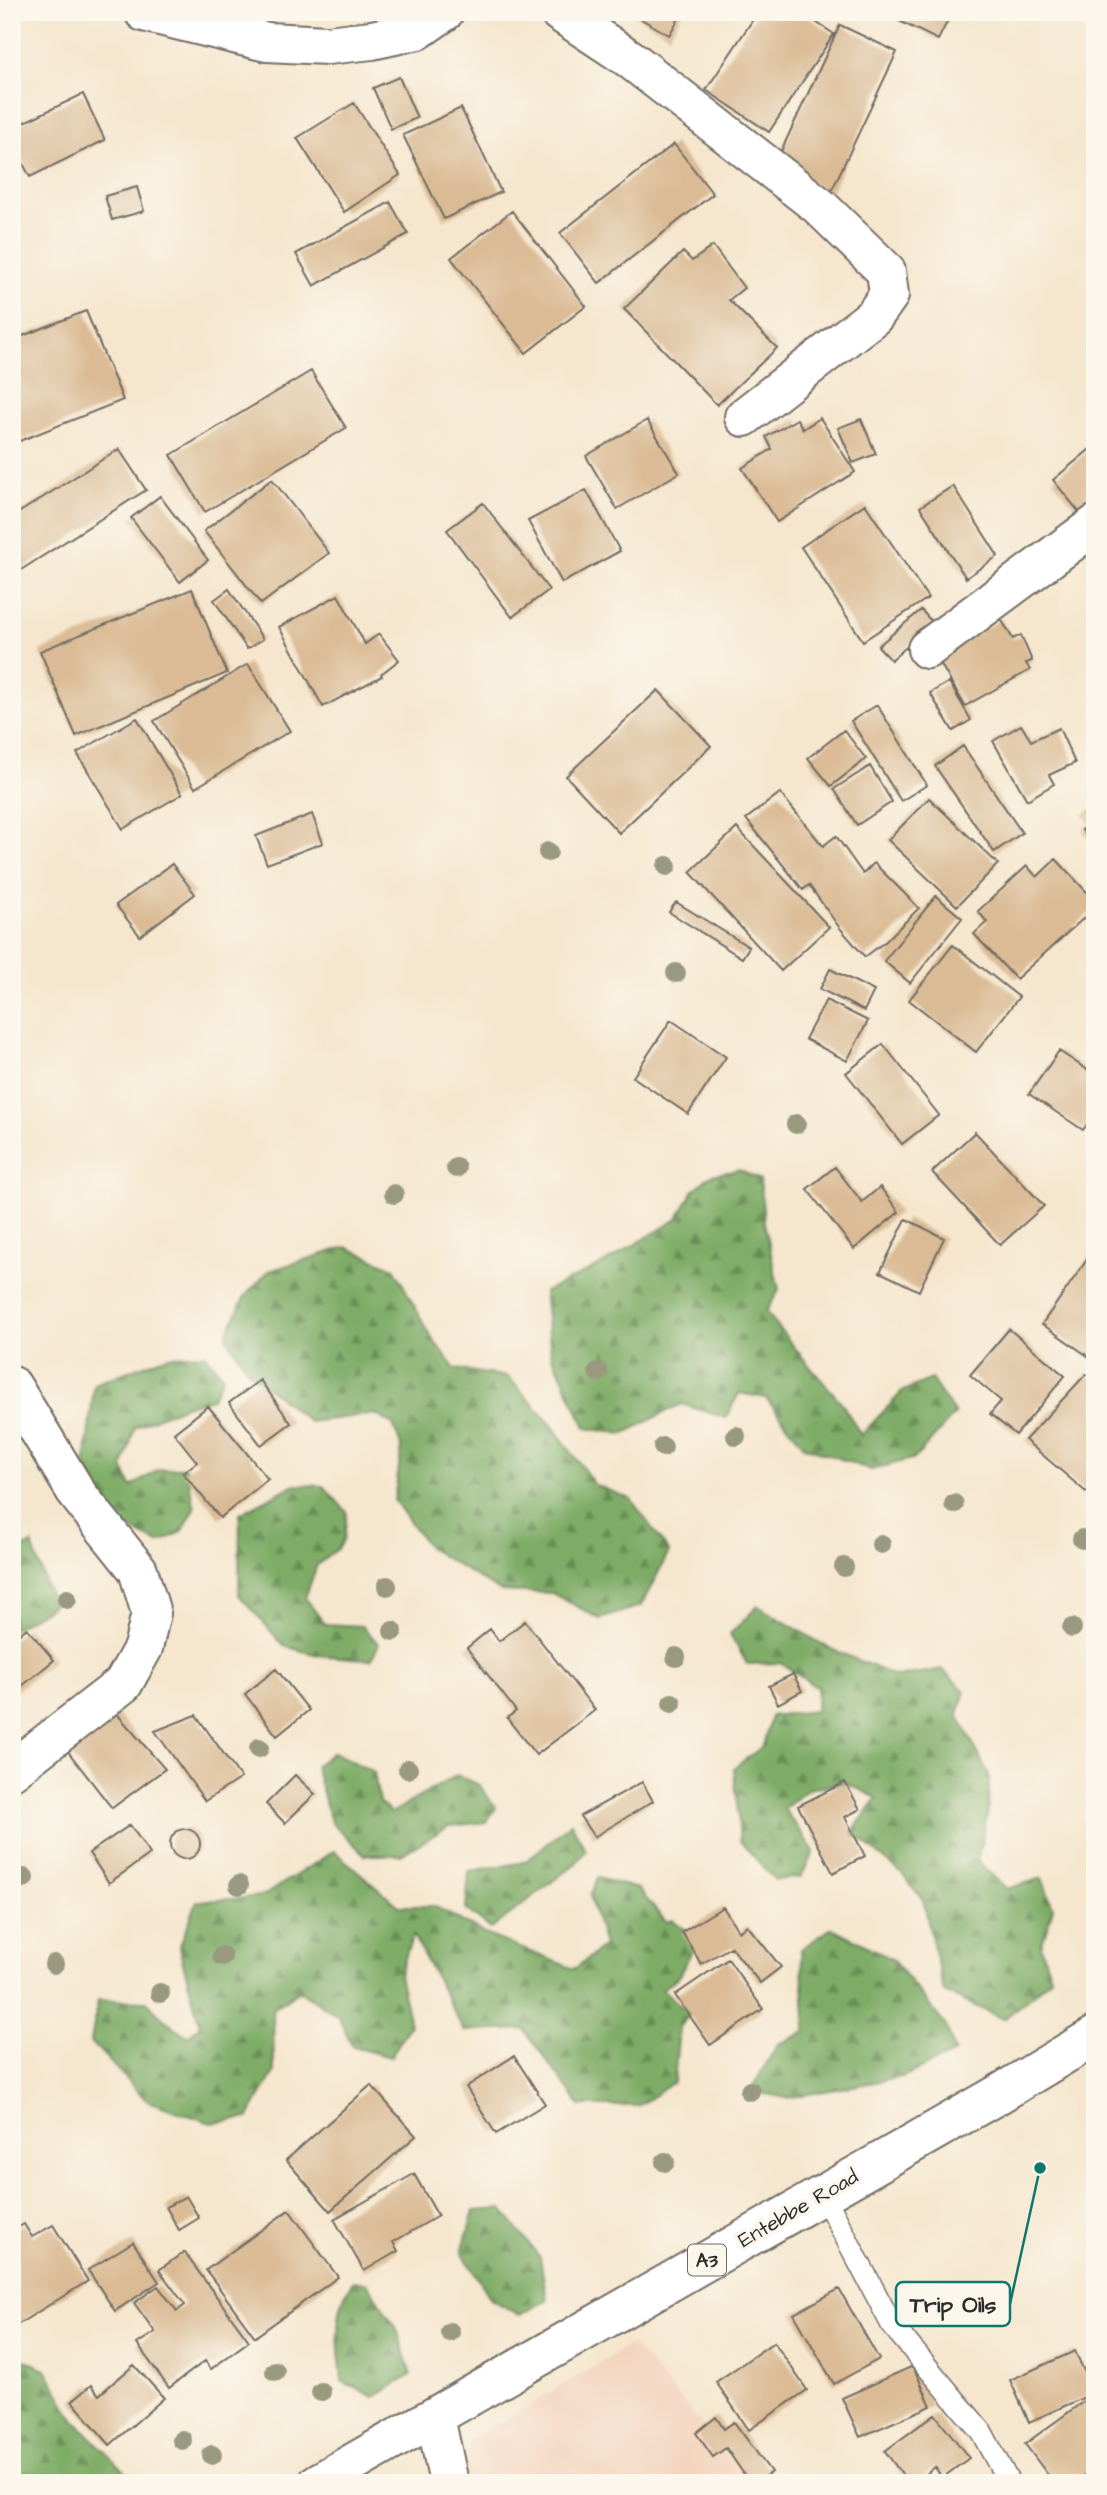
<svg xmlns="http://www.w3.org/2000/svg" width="1107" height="2495" font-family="'Architects Daughter',sans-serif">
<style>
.built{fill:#f3d4be}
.forest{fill:url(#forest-firs);stroke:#546c48;stroke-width:2}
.building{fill:#dabb95}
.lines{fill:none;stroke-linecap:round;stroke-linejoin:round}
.service-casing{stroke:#726c64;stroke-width:24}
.minor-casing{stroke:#726c64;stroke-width:42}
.primary-casing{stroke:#726c64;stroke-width:42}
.service{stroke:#fff;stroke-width:21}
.minor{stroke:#fff;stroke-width:38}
.primary{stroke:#fff;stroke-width:38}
.tree{fill:#999980}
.labels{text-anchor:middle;stroke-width:7;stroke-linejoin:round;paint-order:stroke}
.shield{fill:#fbf7ec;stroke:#696865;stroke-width:2}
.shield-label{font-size:19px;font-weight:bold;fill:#2b2b2b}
.street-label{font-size:21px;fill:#2b2b2b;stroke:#fbf7ec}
.leader{fill:none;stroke:#0f766e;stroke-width:2.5}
.callout-dot{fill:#0f766e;stroke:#fbf7ec;stroke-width:2.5}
.callout{fill:#fbf7ec;stroke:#0f766e;stroke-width:2.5}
.callout-label{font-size:23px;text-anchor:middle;font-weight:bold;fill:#2b2b2b}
</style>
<defs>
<pattern id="forest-firs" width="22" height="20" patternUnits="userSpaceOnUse" patternTransform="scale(1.75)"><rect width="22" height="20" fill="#7eac66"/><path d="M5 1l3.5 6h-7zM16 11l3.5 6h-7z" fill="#678c54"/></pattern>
</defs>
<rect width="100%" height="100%" fill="#fbf7ec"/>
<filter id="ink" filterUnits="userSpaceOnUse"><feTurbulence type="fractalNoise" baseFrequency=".0143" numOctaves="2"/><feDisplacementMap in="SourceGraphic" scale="14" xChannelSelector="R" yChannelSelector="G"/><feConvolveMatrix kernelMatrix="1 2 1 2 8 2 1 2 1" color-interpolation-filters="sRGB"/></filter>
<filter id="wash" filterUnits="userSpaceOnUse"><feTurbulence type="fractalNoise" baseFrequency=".00686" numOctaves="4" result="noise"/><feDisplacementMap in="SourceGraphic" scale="28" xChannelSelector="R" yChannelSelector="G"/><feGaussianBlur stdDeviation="1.57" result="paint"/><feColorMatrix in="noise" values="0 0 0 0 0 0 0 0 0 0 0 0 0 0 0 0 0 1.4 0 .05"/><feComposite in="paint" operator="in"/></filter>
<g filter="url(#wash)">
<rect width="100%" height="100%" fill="#f5e6cd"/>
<path class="built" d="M632 2344 753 2483H461L472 2439Z"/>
<path class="forest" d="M739 1170 760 1180 764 1222 779 1290 766 1312 811 1368 841 1402 861 1435 903 1391 931 1379 955 1414 915 1458 871 1470 804 1446 766 1398 739 1393 726 1418 681 1404 623 1434 586 1428 551 1353 544 1292 601 1265 677 1219 694 1190 711 1175Z
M346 1247 394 1268 431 1337 455 1369 508 1377 551 1424 595 1485 631 1499 669 1552 641 1606 600 1619 552 1593 500 1591 429 1548 394 1500 402 1447 393 1425 375 1414 309 1422 248 1371 226 1336 245 1296 269 1271Z
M206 1354 223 1377 212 1398 184 1406 135 1427 123 1467 131 1487 158 1470 185 1467 195 1508 182 1532 158 1543 115 1522 85 1464 94 1384 168 1356Z
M293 1485 323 1486 347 1512 344 1538 337 1549 317 1565 305 1598 325 1624 362 1626 379 1644 371 1660 318 1655 284 1646 239 1595 240 1514Z
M32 1544 53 1605 12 1630V1554Z
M758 1606 827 1647 897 1677 941 1669 965 1691 958 1715 989 1775 988 1811 977 1861 1007 1889 1042 1878 1053 1908 1041 1946 1051 1978 1004 2019 944 1992 923 1900 902 1874 852 1832 877 1798 845 1782 808 1789 784 1809 814 1851 801 1877 775 1880 740 1841 734 1768 763 1746 771 1716 816 1711 817 1688 781 1663 747 1664 730 1634Z
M333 1752 374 1772 379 1802 391 1813 457 1775 479 1785 496 1808 486 1822 449 1826 401 1855H365L331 1822 315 1766Z
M571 1823 586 1851 576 1863 491 1929 466 1909 469 1871 525 1862Z
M334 1851 399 1906H434L487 1935 574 1969 604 1946 590 1895 598 1878 638 1889 666 1922 673 1920 698 1940 678 1977 662 1989 690 2014 679 2027 674 2082 638 2106H580L524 2029 464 2031 413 1935 399 1975 410 2024 391 2057 353 2047 338 2016 299 1990 273 2009 274 2072 248 2118 211 2123 147 2101 91 2042 98 2000 147 2001 160 2016 188 2037 200 2025 179 1948 197 1902 263 1896Z
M832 1928 892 1959 946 2026 955 2053 902 2077 787 2098 750 2091 778 2044 806 2032 801 1949Z
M502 2209 540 2258 547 2300 520 2315 491 2299 462 2252 474 2211Z
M353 2281 367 2283 397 2329 411 2375 374 2397 342 2381C339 2346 331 2311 353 2281Z
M12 2355 46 2369 74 2420 129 2475 168 2483H12Z"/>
<g id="blocks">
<path class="building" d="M629 12H683L669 35Z
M758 12H800L834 34 769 132 706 90Z
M881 12H952L938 40Z
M840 25 897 52 831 192 774 166Z
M399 77 417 118 391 129 373 88Z
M83 94 105 140 30 177 12 142V128Z
M354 103 400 175 344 212 297 138Z
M461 108 501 192 444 219 403 135Z
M674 144 713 194 599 283 560 233Z
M137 187 144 211 112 220 105 196Z
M390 202 408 234 314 286 296 254Z
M512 211 586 306 526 353 451 258Z
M713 246 744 288 729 300 777 348 717 405 624 309 683 252 692 261Z
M86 311 123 400 12 444V340Z
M311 371 346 428 205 512 171 455Z
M820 418 855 472 777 522 742 468 772 449 766 437 797 419 803 429Z
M861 419 876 454 853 463 838 428Z
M647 420 679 473 617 509 586 456Z
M1095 445V509L1084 518 1053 480Z
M119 449 146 490 13 575 12 517Z
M272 479 329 553 261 604 204 531Z
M953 486 998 556 966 578 920 507Z
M586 490 620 551 562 583 528 521Z
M160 496 208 560 180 582 131 518Z
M483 503 549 590 512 617 447 530Z
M865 504 928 598 863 641 801 547Z
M192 589 227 673 76 736 40 651Z
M229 589 263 639 247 649 214 600Z
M338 595 365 644 379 634 399 660 381 674 382 676 323 707 279 627Z
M921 610 934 624 891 660 878 646Z
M1001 619 1013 639 1021 635 1032 661 1026 663 1030 670 965 706 936 656Z
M248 664 290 731 195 788 154 721Z
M949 682 971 720 953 731 930 693Z
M658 690 711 746 619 833 566 776Z
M877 705 927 785 901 801 851 721Z
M137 718 182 794 123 829 77 753Z
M1021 725 1031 741 1059 728 1075 763 1049 775 1054 784 1027 800 993 741Z
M844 730 866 759 831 786 808 758Z
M963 746 1022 833 994 852 935 766Z
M870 766 892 802 857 825 834 789Z
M780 793 823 846 836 836 863 874 874 863 919 908 886 941 865 957 839 927 809 885 803 890 746 819Z
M929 798 998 864 957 906 888 840Z
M1095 806V847L1082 830 1090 824 1083 815Z
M312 814 323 843 267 864 256 836Z
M737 828 829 927 781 971 690 872Z
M1056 859 1095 901V908L1016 979 974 934 987 922 978 911 1027 866 1037 877Z
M172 864 195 894 140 936 116 905Z
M936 896 962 918 910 983 884 961Z
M676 902 749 947 742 958 669 912Z
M953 945 1019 997 976 1052 909 1000Z
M830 969 874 991 864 1011 820 989Z
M826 1000 868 1021 847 1061 805 1039Z
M671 1020 726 1057 688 1114 633 1077Z
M883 1044 939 1115 902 1144 846 1073Z
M1059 1051 1095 1075V1113L1083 1130 1029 1094Z
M975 1132 1044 1206 1000 1245 932 1172Z
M835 1167 862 1202 880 1187 899 1212 854 1249 807 1189Z
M906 1219 944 1238 919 1291 880 1272Z
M1093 1251 1095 1253V1361L1042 1324Z
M1009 1329 1065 1376 1016 1435 990 1414 1001 1401 970 1375Z
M1086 1374 1095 1380V1485L1086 1492 1025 1440Z
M260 1380 291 1423 261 1445 229 1403Z
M208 1406 268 1479 220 1518 183 1473 197 1462 174 1433Z
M525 1621 595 1710 536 1755 507 1718 516 1711 467 1648 490 1629 499 1641Z
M27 1628 54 1660 16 1691 12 1687V1640Z
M276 1669 309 1710 277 1736 245 1694Z
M793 1674 802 1691 778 1704 769 1686Z
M111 1707 165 1769 112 1808 59 1740Z
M196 1715 241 1778 205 1801 155 1731Z
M295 1775 315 1794 285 1823 266 1804Z
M642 1782 653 1801 594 1837 580 1816Z
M845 1782 860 1809 845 1817 865 1856 833 1873 798 1806Z
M130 1825 150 1854 109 1883 89 1853Z
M170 1844a15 15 0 1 1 30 0a15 15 0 1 1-30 0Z
M723 1907 739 1932 747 1925 781 1967 760 1983 731 1947 701 1964 682 1932Z
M728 1959 763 2009 710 2045 675 1995Z
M514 2056 545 2104 496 2134 466 2087Z
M371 2085 416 2136 330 2211 286 2160Z
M414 2174 438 2216 393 2242 398 2251 364 2271 334 2219Z
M186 2196 199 2218 179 2230 166 2207Z
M289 2210 338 2277 255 2337 206 2270Z
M24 2224 32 2237 53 2225 88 2281 12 2328V2231Z
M133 2242 159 2282 115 2311 88 2270Z
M184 2252 249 2341 211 2369 205 2361 169 2388 137 2344 155 2332 134 2303 158 2286 177 2311 185 2305 159 2270Z
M839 2289 879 2359 834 2384 794 2314Z
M774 2342 807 2390 749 2430 716 2382Z
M1075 2351 1094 2393 1029 2422 1010 2380Z
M134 2365 164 2398 110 2445 72 2401 91 2385 99 2395Z
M913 2366 931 2406 860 2437 842 2398Z
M1095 2393V2468L1074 2483H1054L1025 2444Z
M935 2414 969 2458 942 2478 935 2467 915 2483H908L885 2451Z
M716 2417 724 2429 734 2422 771 2472 756 2483H750L726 2448 713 2457 696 2433Z"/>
</g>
</g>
<g filter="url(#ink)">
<use href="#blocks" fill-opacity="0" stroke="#726c64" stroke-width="2"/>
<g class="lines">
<defs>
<path id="service" d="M823 2194 892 2325 981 2431 1009 2483"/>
<path id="minor" d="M144 12 267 42 327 45 372 40 418 30 444 12
M559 12 630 59 819 206 886 271 889 295 874 316 744 417
M927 649 1095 525
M12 1386 78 1495 138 1570 151 1613 143 1648 123 1684 12 1770
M435 2417 449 2483"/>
<path id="primary" d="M318 2483 999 2094 1095 2036"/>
</defs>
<use href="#service" class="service-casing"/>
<use href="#minor" class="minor-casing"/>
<use href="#primary" class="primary-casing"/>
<use href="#service" class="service"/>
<use href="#minor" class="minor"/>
<use href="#primary" class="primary"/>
</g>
<g class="tree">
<circle cx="548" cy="852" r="10"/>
<circle cx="667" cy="866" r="10"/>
<circle cx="676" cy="973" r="10"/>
<circle cx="796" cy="1124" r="10"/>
<circle cx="456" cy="1168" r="10"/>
<circle cx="394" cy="1194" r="10"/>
<circle cx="598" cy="1372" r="10"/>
<circle cx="736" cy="1436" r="10"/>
<circle cx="663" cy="1447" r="10"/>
<circle cx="954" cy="1504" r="10"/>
<circle cx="1082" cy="1539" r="10"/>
<circle cx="881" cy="1544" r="10"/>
<circle cx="844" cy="1567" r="10"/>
<circle cx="387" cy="1586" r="10"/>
<circle cx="67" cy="1599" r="10"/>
<circle cx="1072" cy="1628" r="10"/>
<circle cx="393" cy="1631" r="10"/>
<circle cx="676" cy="1657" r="10"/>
<circle cx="672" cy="1703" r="10"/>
<circle cx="259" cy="1748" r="10"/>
<circle cx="408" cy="1769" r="10"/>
<circle cx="24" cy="1878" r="10"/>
<circle cx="239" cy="1885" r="10"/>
<circle cx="222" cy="1956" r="10"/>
<circle cx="54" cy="1964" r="10"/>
<circle cx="160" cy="1993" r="10"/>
<circle cx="750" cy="2091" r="10"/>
<circle cx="665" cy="2162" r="10"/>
<circle cx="450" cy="2332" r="10"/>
<circle cx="275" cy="2371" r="10"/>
<circle cx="321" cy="2392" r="10"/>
<circle cx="182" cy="2440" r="10"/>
<circle cx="212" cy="2455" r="10"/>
</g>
</g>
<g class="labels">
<rect class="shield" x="688" y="2244.5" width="38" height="31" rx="5"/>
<g class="shield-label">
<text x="707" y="2267">A3</text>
</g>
<g class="street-label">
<text transform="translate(798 2208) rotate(-30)" y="7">Entebbe Road</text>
</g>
</g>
<path class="leader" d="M1040 2168L1010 2304"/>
<circle class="callout-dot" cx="1040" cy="2168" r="7"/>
<rect class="callout" x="896" y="2282" width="114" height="44" rx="7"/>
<g class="callout-label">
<text x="953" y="2312">Trip Oils</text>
</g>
<rect width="1107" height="2495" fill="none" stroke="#fbf7ec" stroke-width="42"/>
</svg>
